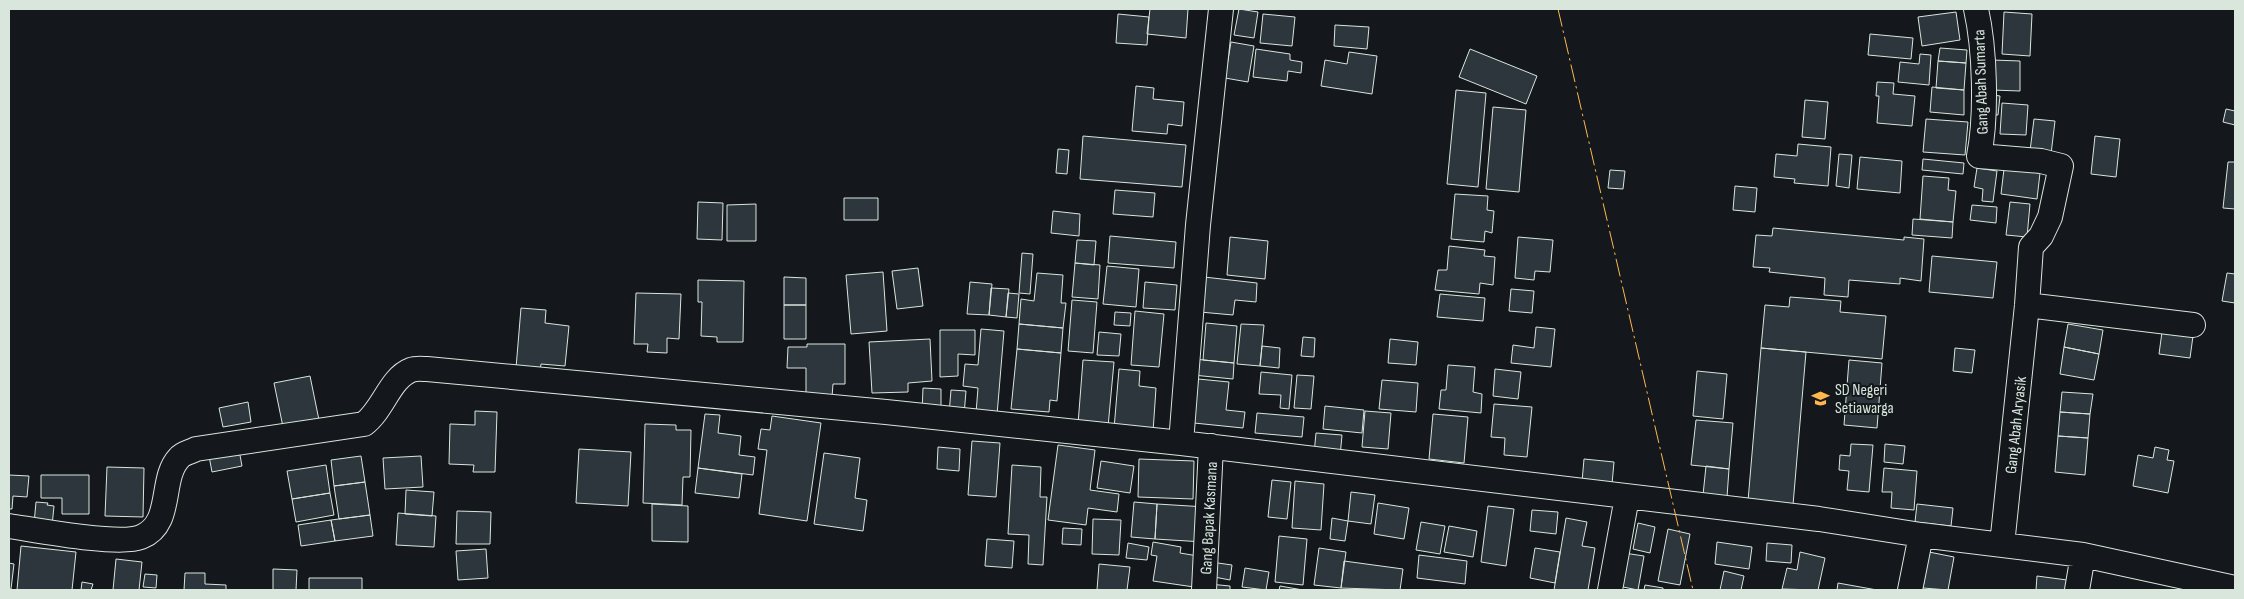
<svg xmlns="http://www.w3.org/2000/svg" width="2244" height="599" font-family="'Sofia Sans Condensed',sans-serif">
<style>
.building{fill:#2c363c;stroke:#d8e6dc}
.lines{fill:none;stroke-linecap:round;stroke-linejoin:round}
.street-casing{stroke:#d8e6dc;stroke-width:26}
.street{stroke:#14181c;stroke-width:24}
.power{stroke:#ffb74d;stroke-width:1;stroke-dasharray:18 4 2.5 4;stroke-linecap:butt}
.labels{text-anchor:middle;stroke-width:4;stroke-linejoin:round;paint-order:stroke}
.street-label{font-size:16px;fill:#d8e6dc;stroke:#14181c}
.poi-label{font-size:16px;fill:#d8e6dc;stroke:#14181c;text-anchor:start}
</style>
<rect width="100%" height="100%" fill="#14181c"/>
<path class="building" d="M1150 9H1188L1186 38 1147 34Z
M1239 9 1258 12 1254 38 1234 35Z
M1956 12 1960 40 1922 46 1918 17Z
M2004 12 2032 14 2030 56 2002 54Z
M1118 14 1149 17 1147 45 1116 43Z
M1263 14 1295 17 1292 46 1260 43Z
M1335 25 1369 27 1367 49 1334 46Z
M1870 34 1913 38 1911 59 1868 55Z
M1231 42 1254 46 1248 82 1225 78Z
M1940 48 1967 50 1966 63 1938 61Z
M1256 49 1290 54V60L1302 62 1301 73 1288 71 1287 81 1253 77Z
M1470 49 1537 76 1526 104 1459 77Z
M1349 52 1377 56 1372 94 1321 86 1325 60 1347 64Z
M1920 54 1931 55 1929 85 1898 82 1900 62 1919 64Z
M1992 60 2020 61V91L1992 90Z
M1938 61 1966 63 1964 90 1936 88Z
M1877 82 1894 83 1893 94 1915 96 1912 126 1877 123 1879 96H1876Z
M1136 86 1154 88 1153 99 1184 102 1182 126 1168 124 1167 134 1132 131Z
M1932 87 1964 90V115L1930 112Z
M1456 90 1486 93 1478 187 1447 184Z
M1987 94 2000 96 1998 115 1985 114Z
M1805 100 1828 102 1825 139 1802 137Z
M2002 103 2028 105 2026 135 2000 134Z
M1493 107 1526 110 1519 192 1486 189Z
M2226 109 2235 111V125L2223 122Z
M1926 119 1968 122 1965 155 1923 152Z
M2034 119 2055 121 2051 154 2030 151Z
M1083 136 1186 145 1182 187 1080 179Z
M2095 136 2120 139 2116 177 2091 174Z
M1798 144 1831 147 1828 186 1794 183 1795 179 1774 177 1776 154 1797 156Z
M1058 149 1069 150 1067 174 1056 173Z
M1839 154 1852 155 1849 188 1836 186Z
M1860 157 1902 161 1900 193 1857 189Z
M1923 159 1964 163 1963 174 1922 170Z
M2228 162H2235V209L2223 208Z
M1977 168 1997 171 1993 202 1982 201 1983 189 1974 187Z
M2004 169 2040 173 2037 199 2001 194Z
M1610 170 1625 171 1623 189 1608 188Z
M1923 176 1949 178 1948 190 1956 191 1953 222 1920 219Z
M1735 186 1757 188 1755 212 1733 210Z
M1115 190 1155 193 1153 217 1113 214Z
M1455 194 1488 196 1487 210 1494 211 1492 233 1485 231 1484 242 1451 239Z
M844 198H878V220H844Z
M698 202 723 203 722 240 697 239Z
M2010 202 2030 204 2027 237 2006 235Z
M756 204V241H727V205Z
M1972 205 1997 207 1996 223 1970 220Z
M1053 211 1080 214 1079 236 1051 233Z
M1913 219 1953 222 1952 238 1912 235Z
M1773 228 1904 240V237L1924 239 1921 281 1900 278V284L1849 280 1848 297 1824 295 1825 278 1769 272 1770 268 1753 267 1756 235 1772 236Z
M1110 236 1176 242 1174 268 1108 263Z
M1230 237 1268 241 1265 279 1227 275Z
M1518 237 1553 240 1550 272 1535 271 1534 280 1515 278Z
M1077 240 1096 241 1094 265 1075 263Z
M1449 246 1485 250 1484 256 1495 257 1493 285 1480 283 1479 294 1435 290 1438 270H1447Z
M1022 253 1033 254 1030 294 1019 293Z
M1932 256 1997 262 1993 298 1929 292Z
M1075 263 1100 265 1098 299 1072 297Z
M1107 266 1139 269 1136 307 1103 304Z
M918 268 923 306 897 309 892 271Z
M883 272 887 331 851 334 846 275Z
M1037 273 1063 275 1061 303H1066L1063 328 1019 324 1021 299 1034 301Z
M2227 273 2235 274V303L2222 301Z
M784 277 806 278V305H784Z
M1204 277 1257 283 1256 302 1235 300 1233 315 1200 312Z
M698 280 744 281 743 342H717V337L701 336 702 302H698Z
M970 282 992 284 989 315 967 314Z
M1145 282 1177 285 1175 310 1143 308Z
M991 288 1009 289 1006 317 989 315Z
M1511 289 1534 291 1532 313 1509 311Z
M636 293 681 294 679 339 667 338V353L647 352 648 344H634Z
M1008 293 1019 294 1017 318 1006 317Z
M1440 294 1485 298 1483 321 1437 317Z
M1790 297 1841 301 1840 312 1886 316 1882 359 1761 348 1765 305 1789 307Z
M1072 300 1097 302 1093 353 1068 351Z
M784 305H806V339H784Z
M521 308 546 310 545 323 569 326 565 366 541 364 540 371 516 368Z
M1135 311 1164 314 1159 367 1131 365Z
M1115 312 1131 313 1130 326 1114 325Z
M1206 323 1237 326 1234 363 1203 360Z
M1019 324 1063 328 1061 353 1017 349Z
M1241 324 1264 325 1260 366 1237 364Z
M2068 324 2103 330 2099 354 2064 347Z
M1536 327 1555 329 1551 367 1511 363 1513 345 1534 348Z
M981 329 1004 331 997 415 976 413 978 388 963 386 965 364 978 365Z
M940 330H975V355L958 354V376L940 377Z
M1099 332 1121 334 1119 356 1097 355Z
M2162 332 2193 336 2190 358 2159 354Z
M1303 337 1315 338 1314 357 1301 356Z
M930 339 932 381 908 383V392L872 393 869 342Z
M1390 339 1418 342 1416 365 1388 363Z
M807 344H845V384H833L832 397H806V368H787L788 347H807Z
M1262 346 1280 348 1279 368 1260 366Z
M2064 347 2099 354 2094 380 2060 374Z
M1761 348 1806 352 1793 505 1748 501Z
M1955 348 1975 350 1972 373 1953 371Z
M1017 349 1061 353 1057 401 1050 400 1049 412 1011 409Z
M1194 359 1234 363 1233 379 1193 375Z
M1083 360 1114 362 1108 427 1078 424Z
M1849 360 1882 363 1877 428 1844 425Z
M1448 365 1475 367 1473 392 1482 394 1481 413 1439 409 1441 390H1446Z
M1119 369 1140 371 1139 386 1156 388 1153 432 1114 429Z
M1495 369 1521 372 1518 399 1493 396Z
M1697 371 1727 374 1723 419 1693 416Z
M1261 372 1292 375 1289 409 1280 408 1281 395 1259 394Z
M1297 375 1314 376 1311 409 1294 408Z
M310 376 319 420 283 427 274 383Z
M1198 379 1229 382 1226 410 1245 412 1243 428 1194 423Z
M1382 380 1418 383 1416 412 1379 409Z
M923 388 941 389V413L922 412Z
M951 390 966 391 964 415 949 414Z
M2062 392 2093 394 2090 414 2060 412Z
M248 402 251 422 223 427 219 408Z
M1494 404 1532 407 1527 457 1504 455 1505 438 1491 437Z
M1325 406 1364 410 1362 433 1323 429Z
M475 411 497 412 495 472H473L474 465 449 464 450 424 475 425Z
M1365 411 1391 413 1388 449 1362 447Z
M2060 412 2090 414 2088 438 2058 436Z
M1257 413 1304 417 1302 437 1255 433Z
M705 414 720 415 718 433 741 436 739 455 755 457 753 475 698 468Z
M1433 414 1468 417 1464 463 1429 459Z
M772 416 821 423 807 521 759 514 767 450 758 449 761 429 770 430Z
M1696 420 1733 423 1729 469 1691 465Z
M645 424 676 425V430H691L690 477H683L682 505 643 503Z
M1316 433 1342 435 1340 457 1314 454Z
M2058 436 2088 438 2085 475 2055 472Z
M972 441 1000 443 996 497 968 495Z
M1851 444 1873 445 1869 492 1847 490 1849 471 1839 470 1840 455 1850 456Z
M1885 444 1905 446 1903 464 1884 462Z
M1058 445 1095 450 1090 490 1119 494 1117 512 1088 508 1086 525 1048 520Z
M938 447 960 449 959 471 937 469Z
M2155 447 2169 450 2167 460 2174 461 2168 493 2133 486 2138 455 2153 458Z
M579 449 631 452 628 506 576 503Z
M239 450 242 466 212 472 209 456Z
M824 453 860 458 855 498 867 500 863 531 814 524Z
M361 456 365 482 334 486 331 460Z
M421 456 423 487 385 489 383 458Z
M1139 459 1194 461 1193 499 1138 497Z
M1584 459 1614 462 1612 484 1582 482Z
M1101 461 1134 466 1130 493 1097 488Z
M326 465 330 493 292 499 287 471Z
M1012 465 1041 467 1040 497H1047L1043 565 1028 564 1029 535 1008 534Z
M1706 466 1729 469 1727 497 1703 495Z
M107 467 144 468 143 517 105 516Z
M698 468 742 474 739 498 695 493Z
M1884 468 1917 471 1914 510 1891 508 1892 492H1882Z
M9 475 29 476 27 497 13 496 12 509H9Z
M41 475H89V514H62V498H41Z
M1272 480 1291 482 1287 519 1268 517Z
M1295 481 1324 484 1321 530 1292 528Z
M365 482 370 515 339 519 334 486Z
M406 490 434 492 432 516 405 514Z
M1351 492 1375 495 1371 524 1348 521Z
M330 493 334 515 296 522 292 499Z
M36 502 48 503 47 505 54 506 52 526 34 524Z
M1134 502 1157 504 1155 539 1131 537Z
M1378 503 1409 508 1404 539 1374 534Z
M652 504 688 506V542L652 541Z
M1157 504 1206 507 1204 542 1155 539Z
M1917 504 1953 508 1951 526 1915 522Z
M1488 506 1514 509 1506 566 1481 562Z
M1532 510 1558 512 1556 534 1530 531Z
M457 511 491 512 490 544H456Z
M398 513 436 516 434 547 396 545Z
M370 515 373 536 335 541 331 520Z
M1332 518 1348 521 1345 541 1330 539Z
M1566 518 1587 522 1582 546 1595 548 1588 590H1554Z
M1093 519 1121 520 1119 555 1092 554Z
M331 520 335 541 301 546 298 525Z
M1421 522 1445 526 1440 554 1416 550Z
M1638 523 1655 527 1650 553 1633 549Z
M1449 526 1477 531 1473 557 1444 552Z
M1063 528 1082 529 1081 545 1062 544Z
M1668 529 1690 534 1680 585 1658 581Z
M1279 536 1307 539 1303 585 1275 582Z
M987 539 1014 541 1012 568 985 566Z
M1153 542 1181 547 1180 553 1198 556 1194 587 1153 581 1157 556 1151 555Z
M1717 542 1752 547 1749 569 1715 564Z
M1128 543 1149 547 1147 560 1126 558Z
M1767 543 1792 545 1791 563 1766 561Z
M21 546 76 552 72 590H17Z
M1319 548 1346 552 1341 588 1314 585Z
M1535 548 1560 552 1555 583 1530 578Z
M486 549 488 578 458 580 456 551Z
M1800 552 1825 558 1818 590 1782 589 1787 568 1797 570Z
M1929 552 1954 557 1948 590 1923 588Z
M1624 553 1644 556 1638 590 1618 586Z
M1419 555 1467 561 1465 584 1417 578Z
M116 559 142 562 139 590H113Z
M1344 561 1403 569 1400 590 1341 588Z
M1211 562 1232 565 1230 580 1209 576Z
M9 563 14 564 11 589H9Z
M1099 564 1130 567 1127 590H1097Z
M1245 568 1269 572 1266 590 1242 587Z
M273 569 297 570 296 590H273Z
M1724 571 1744 576 1741 590H1720Z
M185 573H205V584L226 585V590H184Z
M145 574 157 575 156 588 143 587Z
M2037 576 2067 580 2066 590H2036Z
M309 578H362V590H309Z
M82 582 93 584 91 590H81Z
M1838 583 1877 590H1837Z
M1209 584 1230 586V590H1209Z
M1645 585 1663 588V590H1644Z
M1280 586 1303 590H1279Z"/>
<g class="lines">
<defs>
<path id="street" d="M1976 9C1985 49 1987 115 1979 156L2041 161 2061 166 2050 217 2041 236 2031 247 2027 305 2002 545
M2027 305 2193 325
M1181 443 1198 225 1221 9
M9 526C36 530 119 546 141 537 174 524 159 479 179 458 183 453 191 452 196 449L364 424C383 410 390 378 411 370 416 368 423 369 427 369L886 412 1181 443 1819 519 1921 535 2083 555 2235 588
M1204 590 1211 446
M1610 590 1627 497
M1910 590 1921 535
M2077 590 2083 555"/>
</defs>
<use href="#street" class="street-casing"/>
<use href="#street" class="street"/>
<path class="power" d="M1558 9 1693 590"/>
</g>
<defs>
<symbol id="school-bare" viewBox="-9 -9 18 18"><path d="M0-5L7-2L0 1L-7-2ZM-4 1L0 2.5L4 1V4Q0 6-4 4Z" fill="#ffb74d" stroke="#14181c" stroke-width="2.5" paint-order="stroke"/></symbol>
</defs>
<g fill-rule="evenodd">
<use href="#school-bare" x="1808" y="386" width="25" height="25"/>
</g>
<g class="labels">
<g class="street-label">
<text transform="translate(1980 82) rotate(-92)" y="6">Gang Abah Sumarta</text>
<text transform="translate(2015 425) rotate(-84)" y="6">Gang Abah Aryasik</text>
<text transform="translate(1208 518) rotate(-87)" y="6">Gang Bapak Kasmana</text>
</g>
<g class="poi-label">
<text x="1835" y="395">SD Negeri<tspan x="1835" dy="18">Setiawarga</tspan></text>
</g>
</g>
<rect width="2244" height="599" fill="none" stroke="#d8e6dc" stroke-width="20"/>
</svg>
